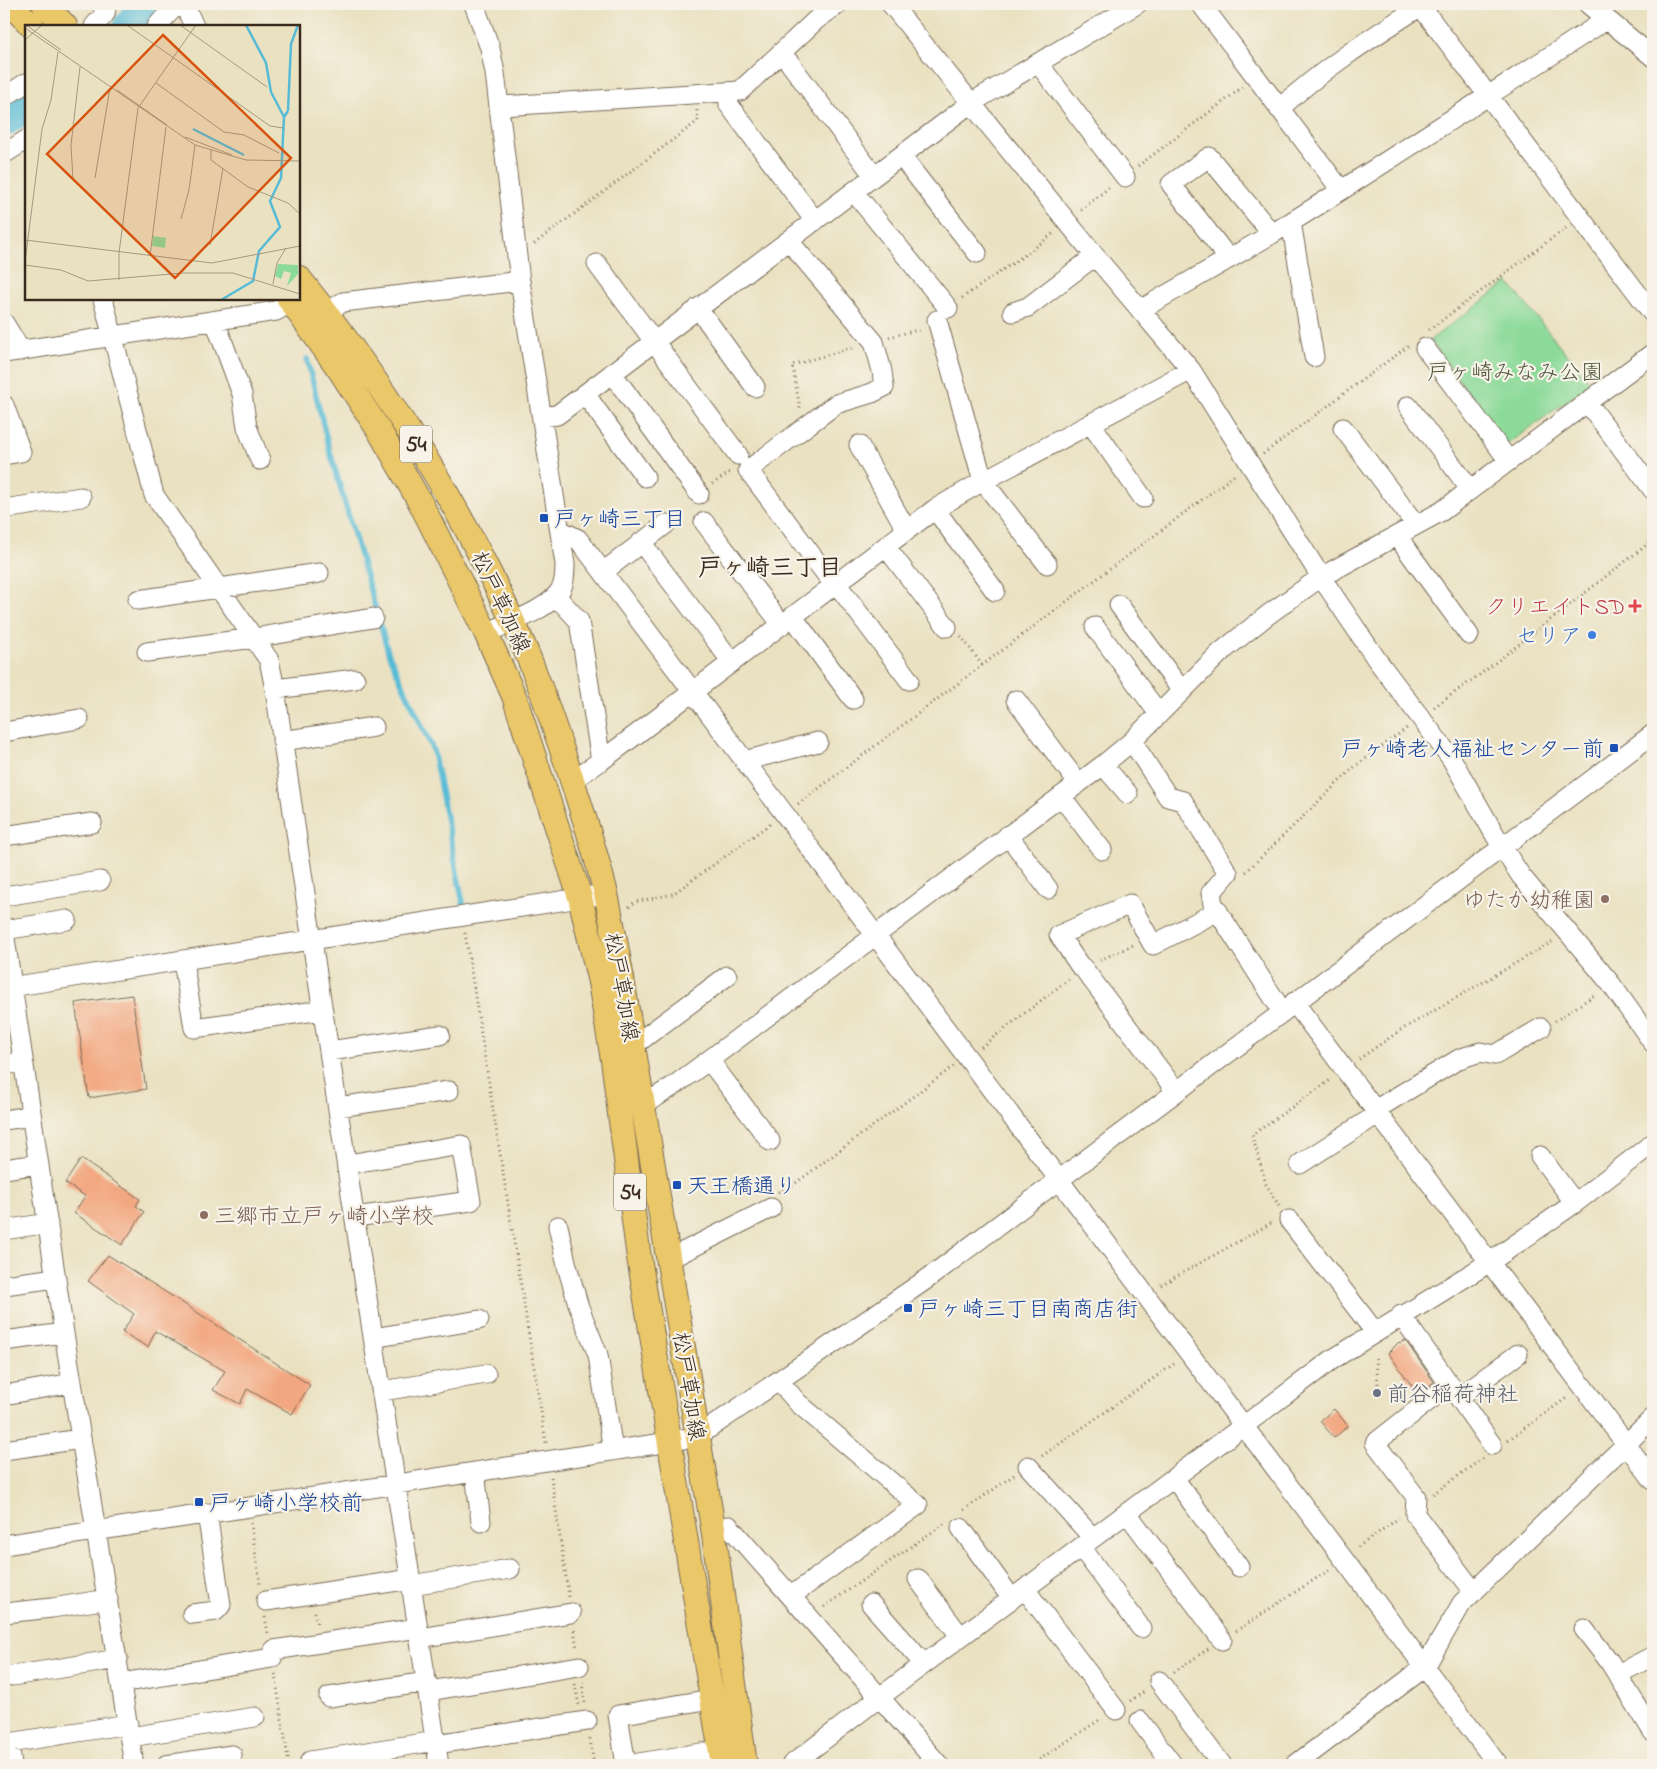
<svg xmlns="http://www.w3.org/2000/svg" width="1657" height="1769" font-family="'Indie Flower','Klee One',sans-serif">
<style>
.green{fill:#8bda99;stroke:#63825c}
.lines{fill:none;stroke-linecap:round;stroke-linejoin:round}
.stream{stroke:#57bbd6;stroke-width:5.5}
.river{stroke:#57bbd6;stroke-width:32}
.building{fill:#f2a780}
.minor-casing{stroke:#786a57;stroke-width:21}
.major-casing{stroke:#786a57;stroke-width:26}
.path{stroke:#786a57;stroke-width:3;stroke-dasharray:1 4;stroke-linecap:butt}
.minor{stroke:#fff;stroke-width:19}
.major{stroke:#eac769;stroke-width:24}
.transit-dot{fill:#1a4fb4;stroke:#f7f3e8;stroke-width:2}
.health-dot{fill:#e0444e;stroke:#f7f3e8;stroke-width:2}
.shop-dot{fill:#3f7fe0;stroke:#f7f3e8;stroke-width:2}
.education-dot{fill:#8d6e63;stroke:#f7f3e8;stroke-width:2}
.worship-dot{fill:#6b7280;stroke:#f7f3e8;stroke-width:2}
.labels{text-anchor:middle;stroke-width:4.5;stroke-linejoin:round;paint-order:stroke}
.shield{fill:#f7f3e8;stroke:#73665b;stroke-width:1}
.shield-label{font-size:21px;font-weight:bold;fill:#3b2a1e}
.park-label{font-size:22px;fill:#4f563d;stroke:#f7f3e8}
.transit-label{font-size:22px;fill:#164399;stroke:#f7f3e8;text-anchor:start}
.street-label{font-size:22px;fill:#3b2a1e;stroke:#f7f3e8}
.health-label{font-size:22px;fill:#be3a42;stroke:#f7f3e8;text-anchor:end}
.shop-label{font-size:22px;fill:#366cbe;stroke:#f7f3e8;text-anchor:end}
.education-label{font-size:22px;fill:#785e54;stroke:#f7f3e8;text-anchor:end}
.worship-label{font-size:22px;fill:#5b616d;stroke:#f7f3e8;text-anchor:start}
.neighbourhood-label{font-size:24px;font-weight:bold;fill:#3b2a1e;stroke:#f7f3e8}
.inset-river{fill:none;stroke:#57bbd6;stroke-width:2.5}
.inset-road{fill:none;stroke:#a49880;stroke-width:1}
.view{fill:#d7540e;fill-opacity:0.15;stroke:#d7540e;stroke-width:2.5}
.inset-edge{fill:none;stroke:#3b2a1e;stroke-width:2.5}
</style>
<rect width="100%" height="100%" fill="#f7f3e8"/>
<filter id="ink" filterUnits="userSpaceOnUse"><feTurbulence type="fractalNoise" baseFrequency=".02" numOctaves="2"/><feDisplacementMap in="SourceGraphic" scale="10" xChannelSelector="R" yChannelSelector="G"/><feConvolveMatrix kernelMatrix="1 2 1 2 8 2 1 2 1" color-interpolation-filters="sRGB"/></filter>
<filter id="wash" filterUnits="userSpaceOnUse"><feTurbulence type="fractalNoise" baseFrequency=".0096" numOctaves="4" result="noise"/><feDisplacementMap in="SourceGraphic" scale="20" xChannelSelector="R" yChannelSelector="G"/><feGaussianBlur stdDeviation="1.12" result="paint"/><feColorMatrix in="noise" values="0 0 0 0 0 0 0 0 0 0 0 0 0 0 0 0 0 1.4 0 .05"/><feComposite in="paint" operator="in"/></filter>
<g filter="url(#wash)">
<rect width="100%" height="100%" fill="#eae1c1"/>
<path class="green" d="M1508 282 1591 384 1506 445 1430 340Z"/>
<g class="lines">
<path class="stream" d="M307 359 329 448 389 655 433 750 463 903"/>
<path class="river" d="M129 26 146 4
M4 121 26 106"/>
</g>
<g id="blocks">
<path class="building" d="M132 995 146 1089 89 1098 75 1003Z
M81 1159 140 1199 136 1206 144 1212 122 1245 74 1213 85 1196 65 1183Z
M108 1255 310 1385 292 1414 247 1389 240 1404 213 1390 225 1371 155 1331 148 1347 122 1332 134 1314 88 1281Z
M1405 1340 1434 1382 1418 1394 1388 1353 1399 1342 1400 1343Z
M1334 1409 1348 1426 1334 1438 1320 1421Z"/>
</g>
</g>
<g filter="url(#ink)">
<use href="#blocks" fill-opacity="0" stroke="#786a57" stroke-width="1"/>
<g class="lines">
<defs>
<path id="minor" d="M184 4 194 26
M474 4 490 48 495 73 520 281 565 564C565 571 565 580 562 587 552 609 508 623 486 633
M891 4 1095 256 1191 370 1321 577 1377 660 1451 758 1502 847 1521 876 1611 984 1653 1043
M1201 4 1341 190
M1419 4 1653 314
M1588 4 1653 57
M94 26 105 14 106 8 101 4
M157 26 177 4
M789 62 874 176
M1038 63 1125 177
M728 92 729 105 815 221
M4 97 26 83
M501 106 740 91 816 20 838 4
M1279 109C1322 69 1374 36 1424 4
M4 154 26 140
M901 156 977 253
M854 192 948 308
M1291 222 1314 357
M789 241 874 342 882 371 884 387 872 393 836 404 748 470 834 585
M1229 259 1171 184 1209 157 1272 234
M597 264 738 455
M103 299 154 495 269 660 275 689 312 941 439 1765
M698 308 755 387
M1140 310 1272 234 1320 204 1606 20
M1013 312 1028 307 1095 256
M326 313 343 302 520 281
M937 320 983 481 1047 564
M215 321 242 394 247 427 260 460
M4 323 21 351
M1425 348 1509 461
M4 353 276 311 291 302
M612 373 699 494
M585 394 645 477
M1587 402 1653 490
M4 405 21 452 4 455
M1408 406 1470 489
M542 417 557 415 971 103 1137 4
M1091 424 1143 498
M1343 428 1416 525
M859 445 907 531
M4 509 81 497
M935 509 995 591
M704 522 782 625
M560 530 578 539 603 572 1498 1765
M1397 536 1469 635
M641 542 732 662
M886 547 947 627
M603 572 666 524
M836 583 909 680
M556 596 579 621 601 761
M138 600 319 573
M1119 605 1182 691
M793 617 853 699
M1095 627 1159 714
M147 652 254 638 373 618
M275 689 355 679
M1016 700 1078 783
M4 732 79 719
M282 741 374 727
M1132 741 1168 797 1183 801 1228 873 1211 893 1213 904 1282 1011
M744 761 818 742
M1103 765 1128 794
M572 780 601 761 935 509 983 481 1191 370
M1061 796 1102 850
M1008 835 1048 889
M4 836 92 823
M4 896 100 881
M4 930 67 920
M4 932 64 1333 134 1765
M183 961 194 1028 323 1010
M4 988 605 894
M1294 1002 1653 1480
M633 1046 727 976
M329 1051 440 1035
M709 1060 770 1141
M4 1065 23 1062
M1176 1091 1083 968 1080 966 1059 935 1130 904 1153 945 1218 911
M643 1105 675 1085 709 1060 1103 765 1132 741 1221 652 1269 614 1321 577 1442 511 1653 353
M338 1107 449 1091
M1375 1110 1459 1059 1480 1052 1495 1055 1541 1028
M4 1120 31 1116
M1540 1156 1575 1203
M348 1164 461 1145 471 1201 355 1217
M1300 1164 1378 1114
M4 1169 39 1164
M1289 1220 1375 1332
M558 1226 567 1266 579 1307 598 1355 613 1451
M4 1230 48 1223
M669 1259 771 1208
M4 1285 56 1278
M1401 1315 1492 1445
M373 1338 479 1320
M4 1341 64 1333
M779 1381 798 1403 918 1505 791 1596
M1450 1384 1375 1443 1416 1497 1415 1514 1474 1592
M382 1391 486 1374
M4 1395 72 1383
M1459 1397 1518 1354
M4 1450 81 1439
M1028 1466 1093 1538
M475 1472 481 1522
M1174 1478 1239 1567
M1127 1513 1222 1640
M713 1528 729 1526 939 1765
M961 1528 1012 1599
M4 1545 669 1442 698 1436 927 1279 1653 734
M1081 1547 1141 1628
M918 1579 960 1636
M411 1585 510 1569
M1025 1589 1116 1710
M266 1601 411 1579
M871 1604 924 1664
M4 1613 52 1608 108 1599
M192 1614 216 1611 221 1605 207 1513
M1584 1629 1609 1661 1653 1732
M420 1638 571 1613
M274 1650 418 1628
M1618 1674 1653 1656
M12 1676 118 1659
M1159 1681 1222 1765
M121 1683 272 1658
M429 1691 579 1666
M329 1697 427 1682
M711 1699 618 1715 626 1765 720 1750
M1140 1721 1173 1765
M130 1737 255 1717
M436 1744 587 1721
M310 1761 436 1741
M12 1765 9 1743 128 1724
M166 1765 232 1755
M791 1765 880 1697 1333 1359 1490 1262 1575 1203 1653 1143
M1295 1765 1425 1667 1462 1603 1653 1418"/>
<path id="major" d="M10 4 32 26
M44 4 65 26
M299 278C383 383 456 498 512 620 531 659 545 700 559 741 576 791 593 842 606 894 612 922 617 951 622 979L713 1528 745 1765
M289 299 339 369 380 432 420 502 486 633 514 696 580 897 600 982 613 1060 638 1251 723 1765"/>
</defs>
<use href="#minor" class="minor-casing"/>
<use href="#major" class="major-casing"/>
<path class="path" d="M1138 166 1243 87
M1081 210 1111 186
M534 244 698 121 697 110
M962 298 1032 250 1055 232
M1429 330 1566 228
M889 337 922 329
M800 408 792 365 855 347
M1263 454 1408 346
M712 484 732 471
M961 636 982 665
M1434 707 1482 673 1653 540
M798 804 1236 474
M1246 872 1353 768 1407 728
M629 907 635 902 673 894 770 824
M465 933 546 1443
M1100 960 1133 945
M1555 1021 1596 994
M981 1047 1069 979
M1359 1059 1401 1030 1552 942
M778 1192 793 1185 954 1066
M1279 1206 1266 1184 1252 1135 1332 1079
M1161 1285 1273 1222
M1376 1358 1378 1384
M1508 1440 1568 1397
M1042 1456 1174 1364
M551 1477 569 1597
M1433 1494 1483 1458
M964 1510 1014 1475
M251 1523 260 1584
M1358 1547 1399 1518
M824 1607 944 1524
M315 1612 317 1625
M265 1617 268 1633
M574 1630 577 1648
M1236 1631 1329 1570
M1174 1672 1208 1649
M275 1674 289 1765
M582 1682 585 1703
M575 1684 579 1705
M1130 1701 1145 1691
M590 1739 594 1765
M1031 1765 1101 1719"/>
<use href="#minor" class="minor"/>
<use href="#major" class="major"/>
</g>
</g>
<g class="transit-dot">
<rect x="539" y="513" width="10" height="10" rx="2.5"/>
<rect x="1609" y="743" width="10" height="10" rx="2.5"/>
<rect x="672" y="1180" width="10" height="10" rx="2.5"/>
<rect x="903" y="1303" width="10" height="10" rx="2.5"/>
<rect x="194" y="1497" width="10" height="10" rx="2.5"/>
</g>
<path class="health-dot" d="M1632.5 598.5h5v5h5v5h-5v5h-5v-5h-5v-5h5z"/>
<circle class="shop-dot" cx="1592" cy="635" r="5"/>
<g class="education-dot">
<circle cx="1605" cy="899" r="5"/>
<circle cx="204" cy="1215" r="5"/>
</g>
<circle class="worship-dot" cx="1377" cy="1393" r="5"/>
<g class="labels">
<g class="shield">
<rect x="400" y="425.5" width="32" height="37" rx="4"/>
<rect x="614" y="1173.5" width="32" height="37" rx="4"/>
</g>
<g class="shield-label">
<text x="416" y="451">54</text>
<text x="630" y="1199">54</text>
</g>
<g class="park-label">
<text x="1515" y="379">戸ヶ崎みなみ公園</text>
</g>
<g class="transit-label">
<text x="554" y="526">戸ヶ崎三丁目</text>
<text x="1604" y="756" text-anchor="end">戸ヶ崎老人福祉センター前</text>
<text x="687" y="1193">天王橋通り</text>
<text x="918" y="1316">戸ヶ崎三丁目南商店街</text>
<text x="209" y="1510">戸ヶ崎小学校前</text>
</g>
<g class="street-label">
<text transform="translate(502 602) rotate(65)" y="8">松戸草加線</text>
<text transform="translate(623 987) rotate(80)" y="8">松戸草加線</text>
<text transform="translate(690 1386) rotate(81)" y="8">松戸草加線</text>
</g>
<g class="health-label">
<text x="1625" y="614">クリエイトSD</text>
</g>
<g class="shop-label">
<text x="1582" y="643">セリア</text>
</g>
<g class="education-label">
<text x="1595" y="907">ゆたか幼稚園</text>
<text x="214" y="1223" text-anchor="start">三郷市立戸ヶ崎小学校</text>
</g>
<g class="worship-label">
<text x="1387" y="1401">前谷稲荷神社</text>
</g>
<g class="neighbourhood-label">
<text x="770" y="575">戸ヶ崎三丁目</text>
</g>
</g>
<g transform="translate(25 25)">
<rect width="275" height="275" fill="#eae1c1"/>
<path d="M128 211 141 213 140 223 127 221ZM253 239 273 240V249L262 261 266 248 259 246 256 254 250 251Z" fill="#8bda99"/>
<path class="inset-river" d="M221 0 241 38 246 67M246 67 259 92M263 86 266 19 273 0M168 104 219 130M196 275 228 256 234 226 255 202 245 176 256 153 259 92 263 86"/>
<path class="inset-road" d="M1 0 36 25M102 0 245 101 258 103M155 0 242 62M0 3 170 120 221 135 275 136M0 15 17 0M131 58 199 107 219 110 254 128M92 65 142 100M160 112 207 130M186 125V135L223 162 263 178 275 189M70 153 85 63M48 155 46 120 55 42M156 194 164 165 170 120M0 215 187 238 275 221M185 220 198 143M125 231 141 102M0 237 17 104 26 75 33 27M0 240 36 245 63 256 158 248H208L275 269M94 255V228L113 83 171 0M248 259 252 238 261 223"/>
<path class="view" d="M138 10 266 133 150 253 22 129Z"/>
<rect width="275" height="275" class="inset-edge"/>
</g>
<rect width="1657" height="1769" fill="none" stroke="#f7f3e8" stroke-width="20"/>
</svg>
